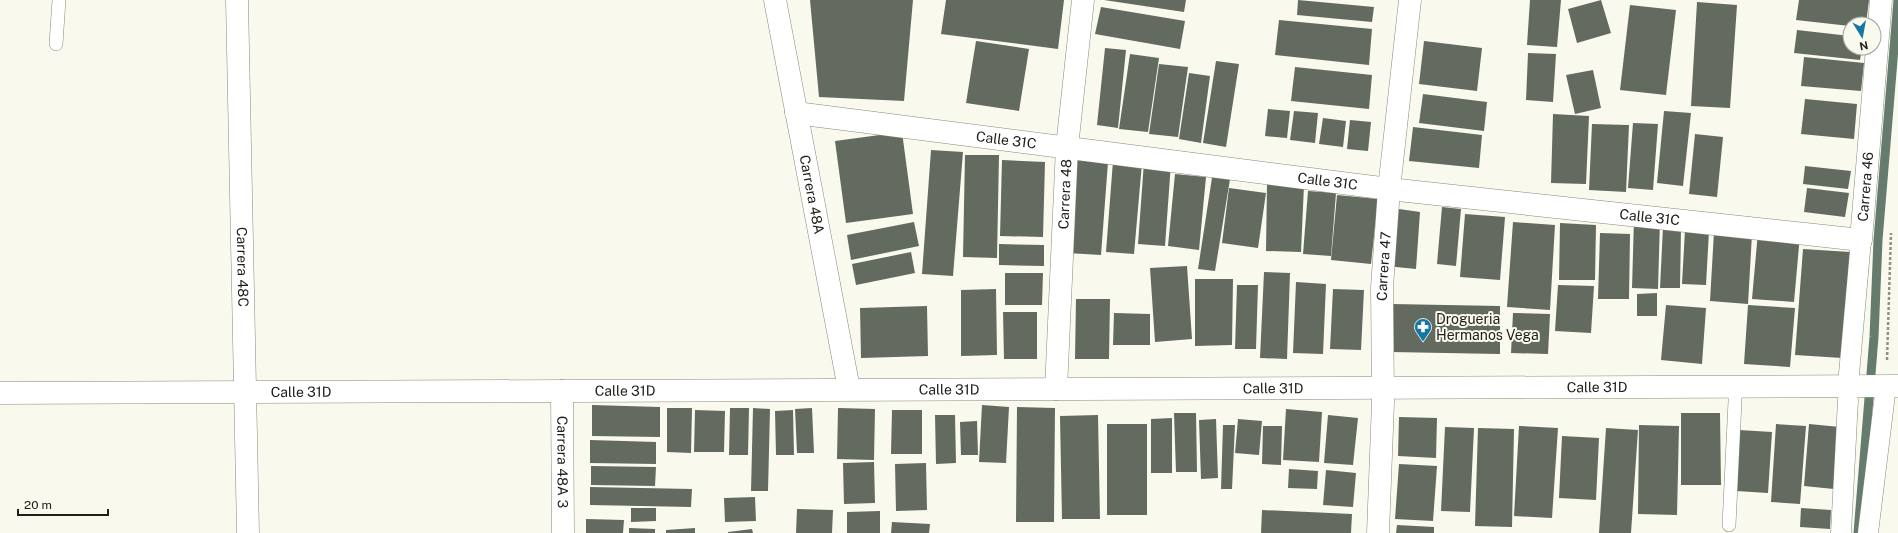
<svg xmlns="http://www.w3.org/2000/svg" width="1898" height="533" font-family="'Public Sans',sans-serif">
<style>
.lines{fill:none;stroke-linecap:round;stroke-linejoin:round}
.stream{stroke:#647b6d;stroke-width:9}
.building{fill:#636a60}
.service-casing{stroke:#87887c;stroke-width:14}
.pedestrian-casing{stroke:#87887c;stroke-width:21}
.minor-casing{stroke:#87887c;stroke-width:23}
.tertiary-casing{stroke:#87887c;stroke-width:23}
.path{stroke:#909188;stroke-width:2.5;stroke-dasharray:3 2;stroke-linecap:butt}
.service{stroke:#fff;stroke-width:13}
.pedestrian{stroke:#fff;stroke-width:20}
.minor{stroke:#fff;stroke-width:22}
.tertiary{stroke:#fff;stroke-width:22}
.labels{text-anchor:middle;stroke-width:4;stroke-linejoin:round;paint-order:stroke}
.street-label{font-size:14px;fill:#20201b;stroke:#f9faed}
.poi-label{font-size:14px;fill:#20201b;stroke:#f9faed;text-anchor:start}
</style>
<rect width="100%" height="100%" fill="#f9faed"/>
<g class="lines">
<path class="stream" d="M1858 533 1874 337 1878 240 1898 0"/>
</g>
<path class="building" d="M810 0H913L904 101 819 97Z
M946 0H1064L1058 49 941 34Z
M1104 0H1186L1184 12Z
M1298 0 1374 7 1372 22 1297 15Z
M1530 0H1561L1557 47 1527 45Z
M1601 0 1611 33 1577 43 1568 9Z
M1799 0H1869L1866 24H1850V26L1796 20Z
M1697 2 1737 5 1730 108 1691 106Z
M1630 5 1676 10 1666 95 1620 90Z
M1101 7 1185 21 1180 49 1095 34Z
M1279 20 1372 29 1369 65 1275 55Z
M1797 30 1850 36V48H1862L1860 60 1794 53Z
M976 41 1029 49 1019 111 966 103Z
M1424 41 1482 48 1477 91 1419 84Z
M1105 48 1126 50 1118 128 1097 125Z
M1528 53 1556 54 1553 102 1526 100Z
M1130 54 1159 58 1148 132 1119 129Z
M1804 57 1864 63 1861 91 1801 86Z
M1216 61 1239 64 1226 147 1203 143Z
M1159 64 1188 67 1178 137 1149 134Z
M1295 67 1372 75 1369 109 1291 101Z
M1593 70 1601 108 1575 114 1566 75Z
M1189 73 1210 76 1201 143 1179 139Z
M1423 94 1487 102 1484 131 1419 123Z
M1805 99 1857 104 1854 139 1801 134Z
M1268 109 1290 111 1287 138 1265 136Z
M1294 111 1318 113 1315 143 1290 140Z
M1664 111 1691 113 1683 186 1657 183Z
M1553 114 1589 116 1586 184 1551 183Z
M1323 118 1346 121 1343 147 1319 144Z
M1350 120 1371 122 1368 151 1347 149Z
M1633 123 1658 124 1653 190 1628 188Z
M1592 124 1629 125 1626 192 1589 190Z
M1413 127 1482 135 1479 168 1409 161Z
M902 132 913 214 846 223 835 141Z
M1695 134 1723 137 1717 197 1689 194Z
M931 150 963 152 953 276 922 274Z
M965 155H999L997 258 963 257Z
M1002 160 1045 162 1043 237 1000 236Z
M1074 160 1108 162 1101 255 1067 253Z
M1113 161 1142 163 1134 254 1106 252Z
M1144 162 1171 163 1165 246 1138 244Z
M1805 166 1851 171 1848 189 1803 184Z
M1213 171 1231 173 1215 271 1198 269Z
M1175 174 1206 177 1199 250 1168 246Z
M1267 184 1304 185 1301 252 1266 251Z
M1229 188 1266 193 1258 248 1222 243Z
M1807 188 1849 193 1845 217 1804 212Z
M1308 191 1336 193 1331 256 1303 254Z
M1337 195 1378 199 1371 264 1331 260Z
M1442 207 1461 209 1456 266 1437 264Z
M1392 208 1420 212 1416 269 1386 266Z
M1465 214 1505 217 1500 280 1460 277Z
M1634 219 1660 220 1658 289 1632 288Z
M914 222 919 246 851 260 847 235Z
M1513 222 1555 225 1550 310 1507 307Z
M1560 223 1596 225 1595 280H1559Z
M1663 227 1681 228 1680 288H1660Z
M1685 230 1709 231 1706 285 1682 284Z
M1714 232 1752 234 1748 304 1710 301Z
M1758 232 1800 235 1794 302 1752 299Z
M1600 233 1630 234 1629 299H1598Z
M999 244 1044 245V266L999 265Z
M1803 249 1850 252 1842 358 1795 355Z
M911 252 915 273 856 285 852 264Z
M1187 266 1192 339 1155 342 1150 268Z
M1264 272 1290 273 1287 359 1260 358Z
M1005 273H1043L1042 305H1005Z
M1195 279H1233L1232 345 1195 346Z
M1296 282 1326 284 1323 354 1293 353Z
M1237 285H1258L1256 349H1235Z
M1558 285 1594 286 1591 333 1555 331Z
M996 289 997 355 961 356V290Z
M1333 289 1364 290 1361 350 1330 349Z
M1657 293V316H1637V294Z
M1076 299H1110L1109 359H1075Z
M1392 304 1500 306V354L1391 352Z
M1666 305 1706 308 1702 364 1661 360Z
M1748 305 1795 308 1790 367 1744 364Z
M927 306 928 356 861 358 860 308Z
M1003 312H1037V359H1004Z
M1114 313 1150 314V345H1113Z
M1513 313 1550 314 1548 354 1511 353Z
M592 405 660 407V437L592 436Z
M982 405 1009 407 1006 463 979 462Z
M1017 407 1055 408 1054 522H1016Z
M667 408H692L691 453 667 452Z
M730 408H749L748 455H729Z
M753 408 770 409 768 491H751Z
M812 408 814 453H797L795 409Z
M838 408 875 409 874 460 837 459Z
M1286 409 1322 412 1319 462 1283 460Z
M695 410 725 411 724 452H694Z
M793 410 794 455H776L775 411Z
M892 410H922V454H891Z
M1174 413H1196L1197 472H1176Z
M1681 413H1720L1721 485H1681Z
M935 415H955L956 463 936 464Z
M1098 415 1100 519H1062L1060 416Z
M1328 415 1358 418 1353 465 1324 463Z
M1399 417 1437 418 1436 458 1398 456Z
M1172 418V473H1151V419Z
M1216 419 1218 478 1201 479 1199 420Z
M1238 419 1262 421 1259 455 1235 453Z
M977 421 978 455H961L960 422Z
M1107 424H1147V515H1107Z
M1776 424 1806 426 1800 504 1771 502Z
M1809 424 1840 427 1834 489 1804 486Z
M1223 425H1235L1232 489H1221Z
M1639 425 1679 426 1677 515 1638 514Z
M1263 426H1282L1281 465 1262 464Z
M1519 426 1558 428 1552 518 1514 516Z
M1445 427 1474 428 1470 512 1441 511Z
M1478 428 1514 429 1512 527 1475 526Z
M1606 428 1638 430 1631 533H1599Z
M1739 430 1772 432 1768 493 1736 491Z
M1562 436 1599 438 1596 500 1559 498Z
M590 440 656 442V464L590 463Z
M874 462 875 503 844 504 843 463Z
M926 463 927 510 896 511 895 464Z
M1399 464 1437 466 1433 521 1395 519Z
M591 466 656 467 655 486 591 485Z
M1289 469 1318 471 1317 489 1288 488Z
M1326 470 1356 473 1353 507 1323 505Z
M590 487 692 489 691 507 590 505Z
M755 497 756 521 725 522 724 498Z
M631 508H656V521L631 522Z
M1801 508 1831 510 1830 529 1800 527Z
M797 509 833 510 832 533H796Z
M1262 510 1352 514 1351 533H1261Z
M880 511V533H847V512Z
M586 519 624 520 623 533H586Z
M892 522 930 524 929 533H891Z
M1397 525 1434 527V533H1396Z
M629 528 655 529V533H629Z
M695 528V533H666V530Z
M752 529 753 533H728V532Z"/>
<g class="lines">
<defs>
<path id="service" d="M56 44 59 0
M1729 525 1735 401V386"/>
<path id="pedestrian" d="M1849 374 1861 240
M1841 533 1848 400
M1868 533 1886 386"/>
<g id="minor">
<path id="s1" d="M237 0 248 533"/>
<path id="s2" d="M775 0 849 389"/>
<path id="s3" d="M796 113 1389 189 1861 240 1881 0"/>
<path id="s4" d="M1056 389 1067 147 1083 0"/>
<path id="s5" d="M562 391 563 533"/>
<path id="s6" d="M1378 533 1383 402 1382 287 1389 189 1410 0"/>
</g>
<g id="tertiary">
<path id="s7" d="M0 393 1898 386"/>
</g>
</defs>
<use href="#service" class="service-casing"/>
<use href="#pedestrian" class="pedestrian-casing"/>
<use href="#minor" class="minor-casing"/>
<use href="#tertiary" class="tertiary-casing"/>
<path class="path" d="M1887 360 1891 233"/>
<use href="#service" class="service"/>
<use href="#pedestrian" class="pedestrian"/>
<use href="#minor" class="minor"/>
<use href="#tertiary" class="tertiary"/>
</g>
<defs>
<symbol id="pharmacy-pin" viewBox="-11 -11 22 30"><path d="M0 17L-7.5 6A9.5 9.5 0 1 1 7.5 6Z" fill="#1477a4" stroke="#f9faed"/><path d="M-2-6h4v4h4v4h-4v4h-4v-4h-4v-4h4Z" fill="#fff"/></symbol>
</defs>
<g fill-rule="evenodd">
<use href="#pharmacy-pin" x="1413" y="317" width="20" height="27"/>
</g>
<g class="labels">
<g class="street-label">
<text dy="5" stroke="none"><textPath href="#s3" startOffset="212">Calle 31C</textPath></text>
<text dy="5" stroke="none"><textPath href="#s3" startOffset="536">Calle 31C</textPath></text>
<text dy="5" stroke="none"><textPath href="#s3" startOffset="1126">Carrera 46</textPath></text>
<text dy="5" stroke="none"><textPath href="#s4" startOffset="195">Carrera 48</textPath></text>
<text dy="5" stroke="none"><textPath href="#s2" startOffset="198">Carrera 48A</textPath></text>
<text dy="5" stroke="none"><textPath href="#s3" startOffset="860">Calle 31C</textPath></text>
<text dy="5" stroke="none"><textPath href="#s1" startOffset="267">Carrera 48C</textPath></text>
<text dy="5" stroke="none"><textPath href="#s6" startOffset="267">Carrera 47</textPath></text>
<text dy="5" stroke="none"><textPath href="#s7" startOffset="1597">Calle 31D</textPath></text>
<text dy="5" stroke="none"><textPath href="#s7" startOffset="1273">Calle 31D</textPath></text>
<text dy="5" stroke="none"><textPath href="#s7" startOffset="949">Calle 31D</textPath></text>
<text dy="5" stroke="none"><textPath href="#s7" startOffset="625">Calle 31D</textPath></text>
<text dy="5" stroke="none"><textPath href="#s7" startOffset="301">Calle 31D</textPath></text>
<text dy="5" stroke="none"><textPath href="#s5" startOffset="71">Carrera 48A 3</textPath></text>
</g>
<g class="poi-label">
<text x="1436" y="324">Drogueria<tspan x="1436" dy="16">Hermanos Vega</tspan></text>
</g>
</g>
<g transform="translate(1862 36) rotate(169)"><circle r="19" fill="#f9faed" stroke="#a2a399"/>
<path d="M0-3L7 15L0 10L-7 15Z" fill="#1477a4"/>
<text y="-6" font-size="11" font-weight="bold" text-anchor="middle" fill="#20201b">N</text>
</g>
<path d="M18 509v6h90v-6" fill="none" stroke="#20201b" stroke-width="2"/>
<text x="24" y="509" font-size="12" fill="#20201b" stroke="#f9faed" stroke-width="3" paint-order="stroke">20 m</text>
</svg>
